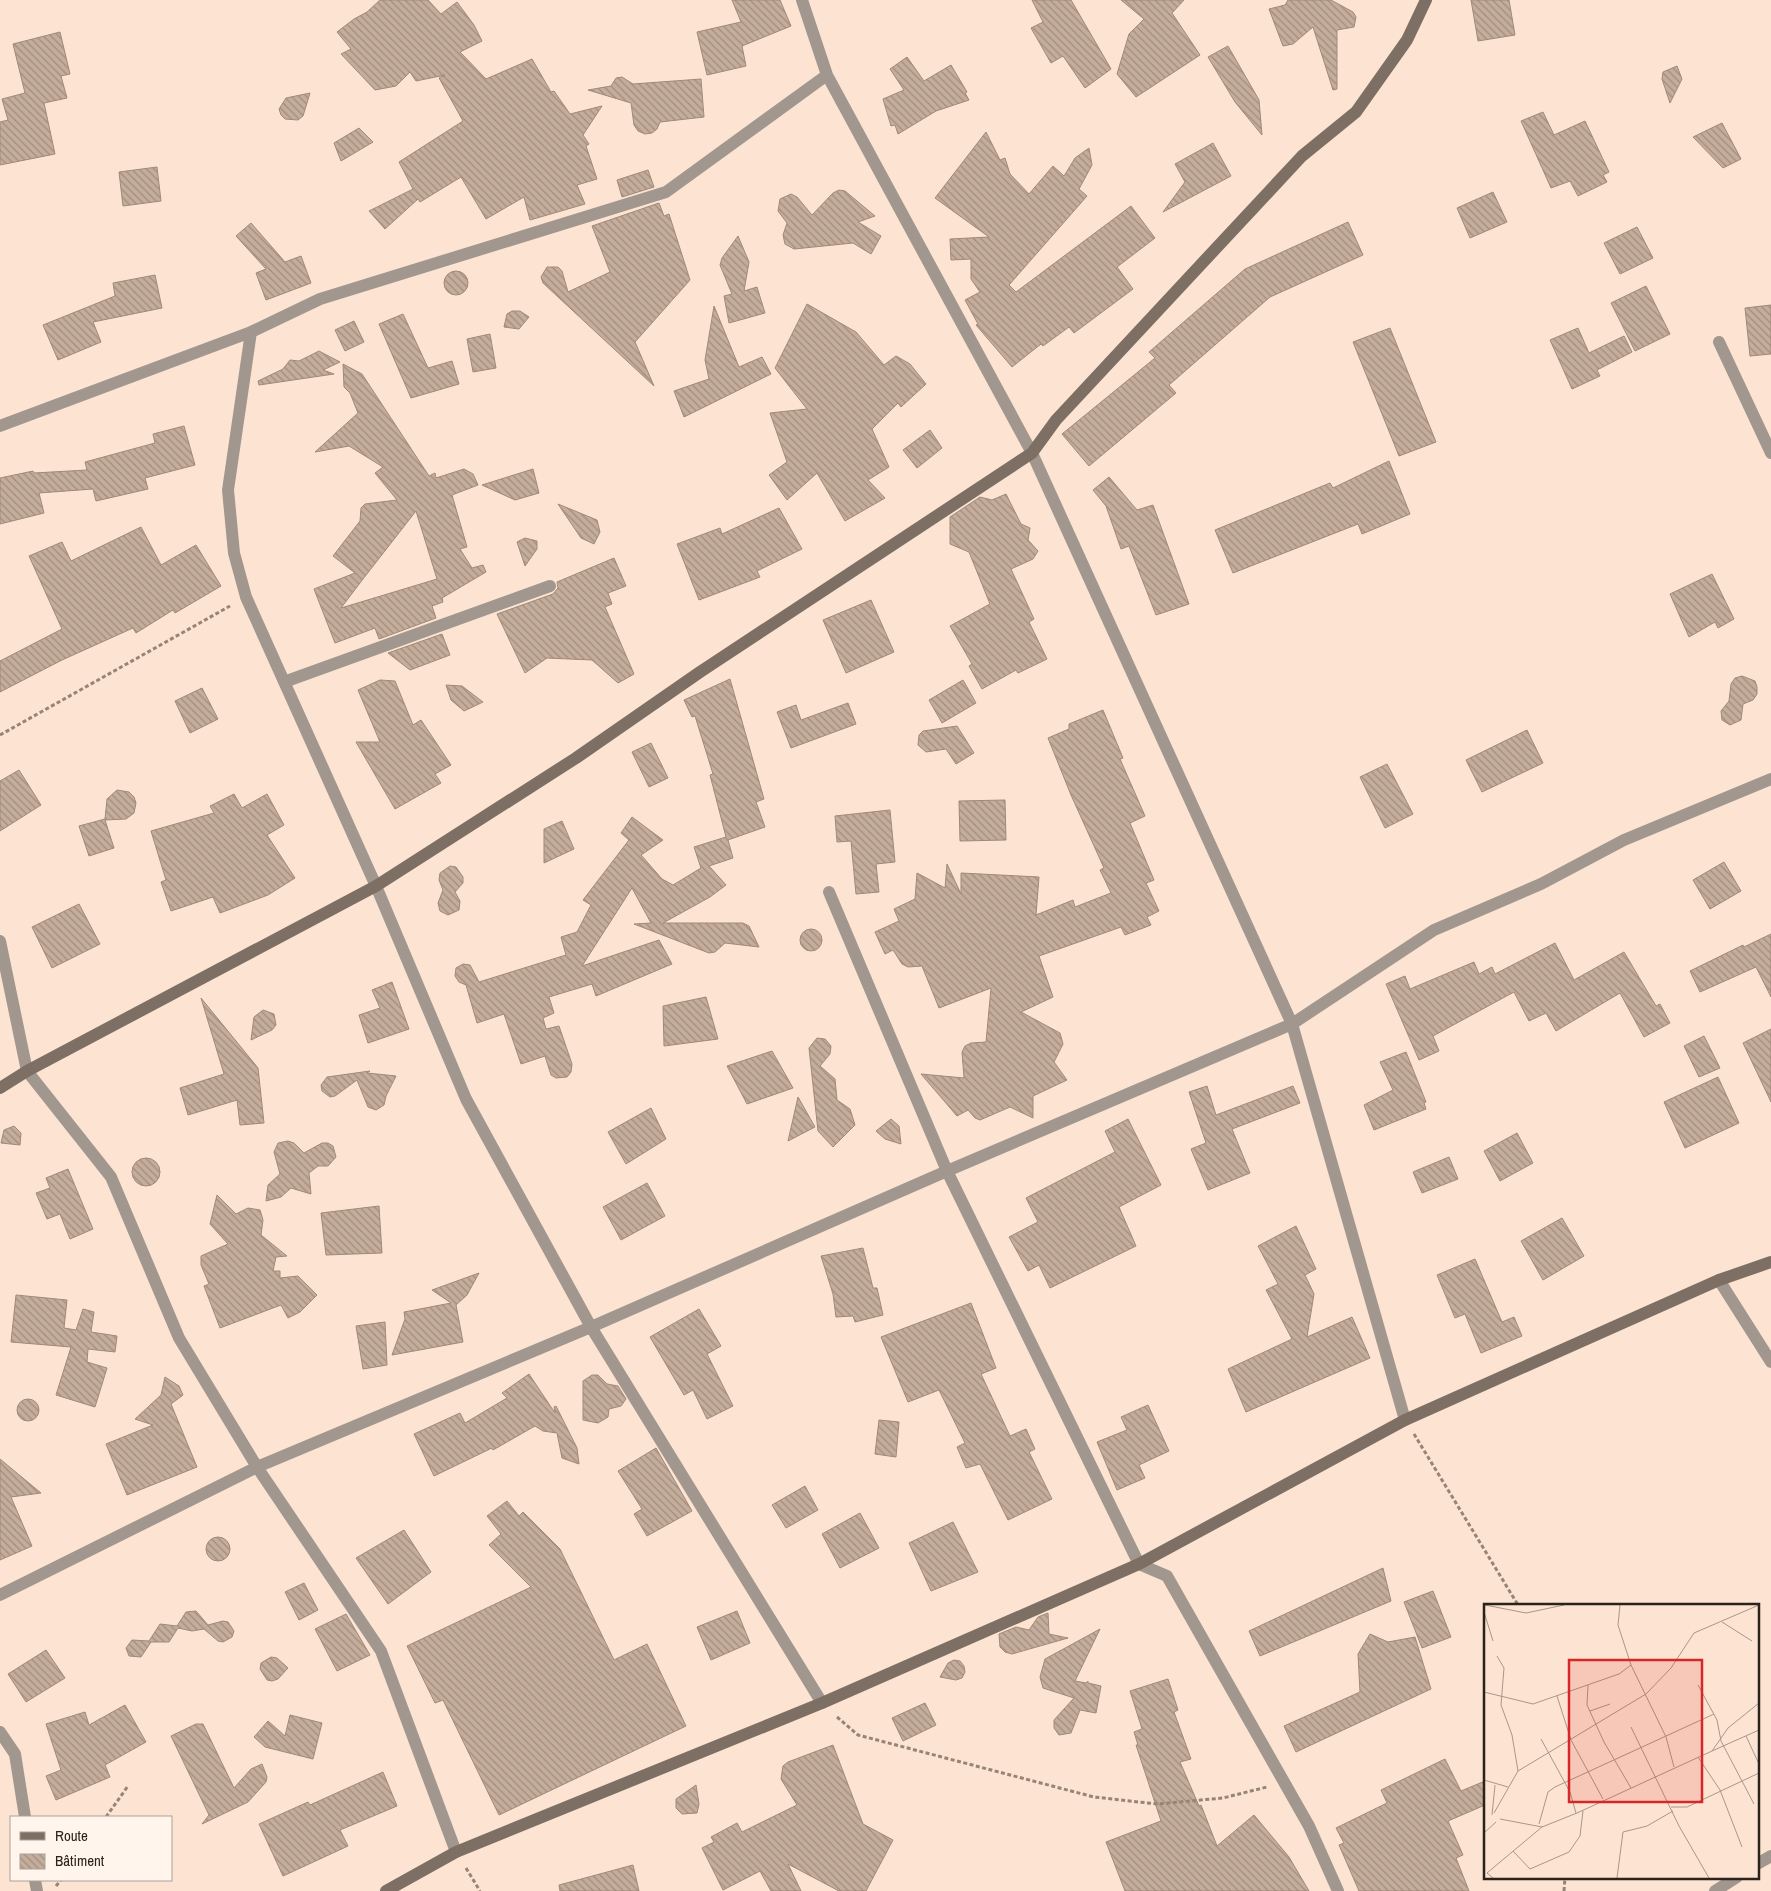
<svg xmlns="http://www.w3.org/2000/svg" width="1771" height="1891" font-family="'Archivo Narrow',sans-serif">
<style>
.building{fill:url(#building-back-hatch);stroke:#a08979;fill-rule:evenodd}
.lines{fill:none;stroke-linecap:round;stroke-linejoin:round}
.path{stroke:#958477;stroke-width:3;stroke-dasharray:4 2.5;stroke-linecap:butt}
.street{stroke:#a1978f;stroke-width:12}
.secondary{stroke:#7e6f65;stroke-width:12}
.inset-road{fill:none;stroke:#a99689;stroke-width:1}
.view{fill:#d62828;fill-opacity:0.15;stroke:#d62828;stroke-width:2.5}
.inset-edge{fill:none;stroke:#2b221b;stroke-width:2.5}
</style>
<defs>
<pattern id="building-back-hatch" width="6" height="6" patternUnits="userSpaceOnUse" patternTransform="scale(1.25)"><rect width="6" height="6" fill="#c5ad9c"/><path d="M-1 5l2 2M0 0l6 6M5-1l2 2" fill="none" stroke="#a08c7e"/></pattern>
</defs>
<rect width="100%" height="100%" fill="#fde4d2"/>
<path class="building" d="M380 0H428L441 14 457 2 474 25 482 41 460 52 486 79 532 59 551 92 554 91 570 114 602 106 583 135 589 144 586 146 597 179 577 185 585 204 530 220 524 197 486 219 461 177 420 202 418 199 385 229 369 211 413 189 399 162 463 121 439 78 445 75 416 81 410 72 396 86 375 90 341 54 351 49 337 32 354 19 367 12Z
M732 0H780L791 26 742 46 746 66 707 75 697 32 741 22Z
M1032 0H1071L1111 69 1085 88 1063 56 1051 63 1031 28 1043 22Z
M1121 0H1184L1172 13 1200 55 1136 97 1117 74 1129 34 1144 19Z
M1288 0H1331L1353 12 1356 17 1354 27 1337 30V89L1333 90 1313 27 1293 44 1283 46 1269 9 1285 5Z
M1471 0H1509L1515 35 1478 41Z
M60 32 70 74 61 76 67 98 44 103 55 154 0 165V122L8 120 2 99 25 93 13 44Z
M1228 46 1259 100 1262 135 1235 102 1208 57Z
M907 57 924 81 951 65 967 92 965 93 969 100 936 111 898 134 895 125 891 126 883 99 904 90 890 69Z
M1677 66 1682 79 1670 103 1662 79 1663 72Z
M622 77 633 84 701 79 704 117 660 122 657 129 652 133 645 134 638 131 634 125 631 103 588 90 611 86 616 78Z
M310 93 303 116 298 120 285 119 281 115 279 109 286 98Z
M1543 112 1554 135 1585 121 1609 172 1603 175 1607 182 1578 196 1570 181 1551 188 1521 121Z
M1722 123 1741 159 1723 168 1693 137Z
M359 128 373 142 341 161 334 143Z
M986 132 1000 160 1005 158 1010 174 1029 194 1053 166 1064 176 1075 158 1089 148 1092 165 1079 189 1087 196 1009 285 1016 292 1131 206 1155 238 1117 267 1133 289 1074 333 1069 327 1043 346 1041 344 1012 367 976 325 978 324 965 300 980 292 971 279V259L951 260 950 239 989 237 935 198Z
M1213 143 1231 176 1163 212 1185 182 1175 164Z
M157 167 161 201 123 206 119 172Z
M648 170 654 187 622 197 617 180Z
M839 190 845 191 875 216 858 222 881 236 871 254 853 243 794 249 785 244 783 235 787 223 778 211 780 199 791 194 797 197 812 215 833 193Z
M1493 192 1507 222 1470 238 1457 208Z
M659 203 664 216 669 214 690 280 635 342 654 386 543 283 541 277 547 267H558L562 271 568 292 610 272 592 226Z
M1348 222 1363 255 1270 297 1169 385 1176 393 1089 466 1062 434 1155 358 1149 352 1245 269Z
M251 223 285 262 301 256 311 283 266 300 256 273 266 269 236 236Z
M1637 227 1653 258 1620 274 1604 243Z
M738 236 749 262 744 291 757 287 765 313 729 323 724 296 732 294 720 265 722 258Z
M444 283a12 12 0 1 1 24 0a12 12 0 1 1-24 0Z
M155 275 162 308 93 322 101 342 58 360 43 325 115 296 113 283Z
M1646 286 1670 334 1635 351 1611 303Z
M807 304 856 332 884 365 896 356 910 364 926 384 901 407 898 403 872 429 889 467 868 480 885 498 845 521 817 473 787 500 769 475 787 462 770 413 807 409 775 368Z
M1771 305V354L1750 356 1745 308Z
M714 306 739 367 762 357 771 374 684 417 674 391 709 379 705 360Z
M512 311H520L529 317 519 329 504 327 507 314Z
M403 314 428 368 452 361 459 384 411 398 379 324Z
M354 321 364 342 345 351 335 330Z
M1390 328 1436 442 1399 456 1353 342Z
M1578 328 1589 353 1624 336 1632 352 1597 370 1600 376 1572 389 1550 340Z
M490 334 496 368 473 372 467 339Z
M319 351 340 362 323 370 334 374 259 385 258 381 283 369 290 360 299 361Z
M343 364 362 374 429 476 435 473 436 478 464 469 473 474 478 485 452 495 467 547 460 549 472 568 483 565 486 572 442 598 443 602 432 606 436 618 379 639 375 628 335 643 314 589 355 573 333 556 360 521 361 508 365 504 397 500 375 473 383 467 349 446 315 452 358 413 350 393 344 387ZM416 511 437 579 341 608 363 579Z
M184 426 195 465 145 478 148 489 96 501 93 489 39 493 44 513 0 524V478L33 471 34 473 87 470 85 462 155 443 153 434Z
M930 430 942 448 917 468 903 450Z
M1389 461 1410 514 1362 534 1358 524 1233 573 1215 530 1330 483 1333 488Z
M533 469 539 493 515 500 482 485Z
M1109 477 1137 510 1153 505 1189 604 1156 615 1129 546 1121 549 1106 506 1093 490Z
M1006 494 1021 524 1030 528 1028 540 1038 551 1033 559 1011 569 1034 619 1029 622 1047 659 1018 673 1016 670 982 689 969 666 972 664 950 626 990 604 969 552 950 544V517L980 497 992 500Z
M558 504 597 520 600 532 594 544 581 538Z
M779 508 802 549 757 571 760 577 699 600 677 544 720 528 722 534Z
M141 527 161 565 196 545 221 586 175 613 173 610 136 633 133 628 62 660 0 692V661L62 629 29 556 62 542 71 561Z
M525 538 537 541V549L525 566 517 542Z
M614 558 626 586 608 593 612 604 605 607 634 674 618 683 592 660 547 658 525 673 497 614 553 594 558 588 557 582Z
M1712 574 1734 619 1718 628 1715 622 1689 637 1670 594Z
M871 600 894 652 846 673 823 620Z
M442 634 450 655 410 670 388 653Z
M1742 676 1755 681 1757 687V694L1753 700 1743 704 1741 720 1730 725 1722 720 1721 711 1729 701 1731 684 1735 678Z
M730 679 764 799 756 802 765 827 728 840 733 858 709 866 726 885 710 897 663 923H743L749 926 759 947 725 943 715 952 709 953 634 924 651 923 632 888 582 966 659 940 672 964 596 996 592 984 549 997 554 1013 543 1018 546 1029 559 1026 572 1064 571 1072 567 1077 556 1078 551 1075 545 1056 521 1064 504 1014 477 1023 466 985 459 982 455 976 456 968 463 964 470 965 479 982 566 955 561 937 577 932 591 905 583 900 629 840 621 833 632 817 663 840 641 855 662 879 673 885 701 868 694 847 726 837 710 775 713 774 695 716 692 717 684 700Z
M380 680 395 681 413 725 421 720 451 765 435 774 441 783 395 809 356 742H380L358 690Z
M963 680 976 703 942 723 929 700Z
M446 685 462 686 483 702 464 711 451 700Z
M202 688 218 719 190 733 175 701Z
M848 703 856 724 791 748 777 712 796 705 801 720Z
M1103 710 1123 758 1120 759 1145 816 1130 823 1154 880 1146 883 1159 911 1147 917 1151 925 1125 935 1121 927 1039 956 1053 997 1021 1012 1060 1033 1063 1044 1054 1062 1067 1080 1033 1096V1118L1010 1107 980 1120 975 1118 968 1110 957 1116 921 1074 964 1078 962 1052 965 1046 971 1043 986 1042 991 988 939 1008 922 966 908 967 902 964 893 950 885 954 875 932 899 921 894 909 915 899 917 873 945 888 947 864 961 894V873L1039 877 1036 915 1073 900 1075 907 1111 893 1100 870 1104 868 1071 795 1048 738 1069 729V724Z
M957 726 974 753 956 764 946 749 926 752 918 745 919 735 923 731Z
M1527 730 1543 763 1482 792 1466 760Z
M651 743 668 778 649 787 632 752Z
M1387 764 1413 814 1385 828 1360 777Z
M19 770 41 805 0 831V781Z
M117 790 129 792 134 797 136 803 134 813 126 819 105 820 114 848 89 856 79 826 105 819 107 799Z
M234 794 242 808 267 794 284 825 267 835 295 878 268 895 220 913 213 897 171 911 161 882 166 880 151 831 214 813 210 806Z
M1005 800 1006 840 960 841 959 801Z
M890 810 895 862 876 864 879 892 856 894 851 841 837 842 835 816Z
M562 821 574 849 544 863V829Z
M1724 862 1741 891 1710 909 1693 880Z
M450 866 456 867 463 877V883L455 892 460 901 459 910 448 915 440 911 438 903 443 890 439 880 440 873Z
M79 904 100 944 52 968 32 927Z
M800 940a11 11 0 1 1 22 0a11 11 0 1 1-22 0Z
M1771 934V997L1756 967 1700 992 1690 971 1743 945 1744 947Z
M1555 943 1574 980 1624 952 1656 1006 1660 1004 1670 1023 1644 1037 1620 993 1556 1031 1546 1013 1529 1021 1514 992 1433 1036 1439 1051 1419 1060 1386 984 1405 976 1410 989 1474 962 1479 974 1492 967 1495 974Z
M392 982 409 1029 368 1043 359 1015 380 1008 372 990Z
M706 997 718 1039 664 1046 663 1006Z
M201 998 258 1068 264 1123 240 1125 237 1100 188 1115 180 1088 224 1074Z
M263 1010 274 1014 276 1025 272 1030 251 1040 254 1017Z
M1771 1029V1102L1743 1043Z
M1704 1036 1720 1068 1699 1077 1684 1046Z
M817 1038 825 1039 831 1046 830 1054 820 1066 835 1079 837 1100 850 1109 855 1125 833 1147 818 1131 809 1048Z
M772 1051 793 1088 747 1104 727 1066Z
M1406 1052 1426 1102 1424 1103 1426 1109 1374 1130 1364 1105 1393 1090 1380 1062Z
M370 1071 367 1073 396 1076 386 1096 384 1105 376 1110 368 1107 357 1080 335 1096 330 1097 322 1091 321 1085 327 1077Z
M1718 1077 1739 1123 1685 1148 1664 1102Z
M1207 1086 1216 1115 1293 1086 1300 1103 1232 1129 1250 1173 1208 1190 1191 1149 1206 1143 1189 1092Z
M798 1097 815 1127 788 1141Z
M651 1108 666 1139 626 1164 608 1132Z
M891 1119 899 1126 901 1144 885 1139 876 1131Z
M1128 1119 1161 1185 1119 1207 1136 1246 1050 1288 1039 1265 1028 1271 1009 1237 1038 1222 1026 1198 1115 1152 1105 1131Z
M14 1126 21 1133 20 1145 1 1143 4 1130Z
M1517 1133 1533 1163 1500 1181 1484 1151Z
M288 1141 294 1143 304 1153 322 1143H328L333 1146 336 1157 328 1166H318L309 1173 311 1194 291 1188 281 1197 266 1201 268 1185 280 1174 274 1152 278 1143Z
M1449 1157 1458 1179 1422 1193 1413 1172Z
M132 1172a14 14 0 1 1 28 0a14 14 0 1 1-28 0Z
M68 1169 93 1229 70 1239 60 1214 47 1219 36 1193 50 1188 46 1178Z
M647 1183 665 1216 621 1240 603 1207Z
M217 1195 236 1214 248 1208 260 1210 263 1220 261 1235 287 1256 276 1257 273 1271H280V1278L298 1276 317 1295 300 1312 288 1318 281 1305 220 1328 204 1286 209 1284 201 1265V1256L228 1244 210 1224Z
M379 1206 382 1253 326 1255 321 1213Z
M1562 1218 1584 1256 1543 1280 1521 1241Z
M1296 1226 1316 1269 1305 1275 1314 1294 1307 1337 1352 1317 1370 1358 1246 1412 1228 1369 1292 1339 1266 1290 1278 1284 1258 1246Z
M863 1248 873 1288H877L883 1315 855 1322 853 1316 836 1317 833 1294 821 1256Z
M1475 1259 1502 1322 1514 1317 1522 1336 1481 1353 1465 1314 1455 1318 1437 1275Z
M479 1273 467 1295 456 1305 463 1342 392 1355 405 1319 404 1312 451 1303 432 1290Z
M16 1295 67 1300 64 1328 76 1330 83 1309 94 1312 91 1332 117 1336 115 1352 88 1349 87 1362 107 1368 95 1407 56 1395 71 1347 11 1342Z
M971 1303 996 1368 981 1374 1010 1436 1026 1429 1035 1449 1029 1452 1052 1499 1008 1520 980 1464 966 1468 957 1447 965 1443 939 1390 908 1402 881 1337Z
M699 1309 721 1346 707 1354 733 1406 707 1419 693 1390 684 1395 650 1337Z
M385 1322 387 1365 363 1369 356 1326Z
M529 1374 555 1413 554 1407 556 1406 577 1448 579 1464 562 1458 557 1433 543 1431 535 1426 493 1450 492 1448 434 1476 414 1434 460 1413 465 1423 507 1398 502 1393Z
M592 1375H598L607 1384 618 1386 626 1399 621 1406 609 1409 608 1417 598 1423 583 1420V1381Z
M165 1377 179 1386 183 1395 171 1404 197 1467 127 1495 106 1444 153 1425 135 1419 161 1395Z
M17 1410a11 11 0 1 1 22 0a11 11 0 1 1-22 0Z
M1148 1405 1169 1451 1139 1465 1145 1478 1117 1490 1097 1442 1127 1430 1121 1417Z
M879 1420 899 1422 896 1457 875 1454Z
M656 1448 692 1511 647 1536 634 1514 642 1509 618 1471Z
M0 1459 41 1493 11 1497 32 1546 0 1560Z
M805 1486 818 1510 786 1528 772 1505Z
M507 1501 519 1516 523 1512 560 1549 614 1660 647 1644 686 1726 499 1815 443 1700 435 1703 407 1646 531 1587 489 1545 501 1534 487 1516Z
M860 1513 879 1548 840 1568 822 1534Z
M953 1522 978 1572 931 1591 909 1543Z
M404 1530 431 1572 388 1604 356 1558Z
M206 1549a12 12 0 1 1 24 0a12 12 0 1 1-24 0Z
M1383 1568 1391 1601 1260 1656 1249 1631Z
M304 1583 318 1610 299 1620 285 1592Z
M1433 1591 1451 1637 1422 1648 1404 1602Z
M196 1611 208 1625 223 1621 228 1622 234 1631 232 1637 223 1642 218 1641 204 1629 192 1631 178 1628 169 1642H151L141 1657 129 1656 126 1648 132 1640 149 1641 160 1624 177 1626 186 1612Z
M737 1611 750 1643 711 1660 697 1627Z
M1048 1613 1049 1634 1068 1638 1012 1654 1005 1652 1000 1647 999 1634 1016 1627 1029 1630 1038 1617Z
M346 1614 370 1655 337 1671 315 1629Z
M1100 1629 1075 1681 1086 1683 1088 1681V1683L1101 1686 1096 1713 1080 1710 1071 1733 1059 1735 1054 1728V1720L1074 1698 1043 1688 1040 1677 1045 1659Z
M1370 1634 1388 1642 1415 1637 1431 1689 1296 1752 1284 1726 1360 1692 1358 1654Z
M46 1650 65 1678 26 1702 8 1674Z
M271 1657 277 1658 288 1668 278 1679 272 1681 267 1680 260 1669 261 1663Z
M954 1660 960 1661 964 1666 965 1672 962 1678 956 1680 940 1677 948 1663Z
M1168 1679 1178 1710 1174 1712 1191 1759 1180 1762 1199 1806 1201 1805 1217 1846 1254 1815 1289 1857 1309 1891H1125L1106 1842 1161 1821 1136 1745H1138L1134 1732 1142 1729 1130 1691Z
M925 1703 936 1725 903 1741 892 1718Z
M125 1705 146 1742 105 1765 110 1777 56 1800 46 1776 61 1770 46 1724 85 1712 89 1725Z
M290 1715 322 1723 313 1759 265 1747 254 1737 268 1721 285 1736Z
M196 1724H203L234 1788 251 1769 262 1764 267 1777 266 1782 248 1802 202 1824 209 1815 171 1736Z
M833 1745 863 1824 893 1840 866 1891H839L788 1864 801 1891H771L760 1871 723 1890 702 1848 714 1842 711 1837 737 1823 742 1832 797 1805 781 1779 783 1766 788 1762Z
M1445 1759 1461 1791 1485 1781V1805L1448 1821 1463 1855 1456 1858 1469 1891H1359L1339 1845 1344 1843 1336 1828 1387 1803 1381 1790Z
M383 1772 397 1806 340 1830 348 1846 283 1876 259 1824 308 1802 310 1805Z
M696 1785 699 1804 697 1813 682 1814 676 1808V1799Z
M633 1865 639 1891H560L559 1885Z"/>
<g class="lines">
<path class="path" d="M0 735 230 606
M1414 1434 1518 1605
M837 1717 858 1735 1094 1797 1157 1804 1223 1798 1267 1787
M106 1817 128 1786
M466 1868 480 1891
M56 1886 61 1880
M1564 1891 1565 1877"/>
<path class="street" d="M802 0 827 75 1032 453 1292 1024 1405 1420
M251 332 228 490 234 553 246 597 376 886 466 1099 591 1327 822 1703
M1719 342 1771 453
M0 426 251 332 320 299 666 192 827 75
M284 682 550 586
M829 892 947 1171 1139 1564 1167 1576 1309 1826 1338 1891
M0 941 27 1071 111 1177 179 1338 257 1467 381 1651 456 1852
M1719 1280 1771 1362
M0 1595 257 1467 591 1327 947 1171 1292 1024 1434 930 1541 884 1624 840 1771 779
M0 1732 15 1754 25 1817
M1757 1864 1771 1856
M35 1880 37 1891
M1715 1891 1737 1877"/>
<path class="secondary" d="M0 1088 27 1071 376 886 576 758 700 672 1032 453 1056 420 1302 156 1356 112 1407 40 1426 0
M386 1891 456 1852 822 1703 1139 1564 1405 1420 1719 1280 1771 1262"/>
</g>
<g transform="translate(1484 1604)">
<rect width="275" height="275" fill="#fde4d2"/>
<path class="inset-road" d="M1 1 42 9 80 1M136 1 134 21 147 61 182 133 190 163M0 8 9 37M238 18 268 37M13 52 20 64 17 101 28 131 34 167M104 81 103 101 120 138 147 184M214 81 233 116 237 137 270 200M0 88 49 100 135 70 147 61M73 92 87 136 119 195M106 107 126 100M147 123 195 222 225 274M262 132 275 160M57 135 86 188 92 209M228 147 275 126M214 153 236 186 258 243M0 176 24 183M187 203H203L275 169M10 209 34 167 162 90 187 64 210 29 275 1M8 211 11 181M16 215 58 223 93 209 228 147 244 124 275 99M55 220 64 188 71 183 230 110M139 228 163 222 189 207M0 229 12 218M29 247 46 265 85 248 96 232 99 207M9 274 3 269 58 223M133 274 139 228"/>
<path class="view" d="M85 56H218V198H85Z"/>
<rect width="275" height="275" class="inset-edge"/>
</g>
<rect x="10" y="1816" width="162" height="65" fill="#fff5ed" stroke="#aaa199"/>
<rect x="20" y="1832" width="25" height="8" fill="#7e6f65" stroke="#aaa199"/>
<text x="55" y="1841" font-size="15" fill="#2b221b">Route</text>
<rect x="20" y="1854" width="25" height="15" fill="url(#building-back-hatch)" stroke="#aaa199"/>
<text x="55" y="1866" font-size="15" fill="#2b221b">Bâtiment</text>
</svg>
